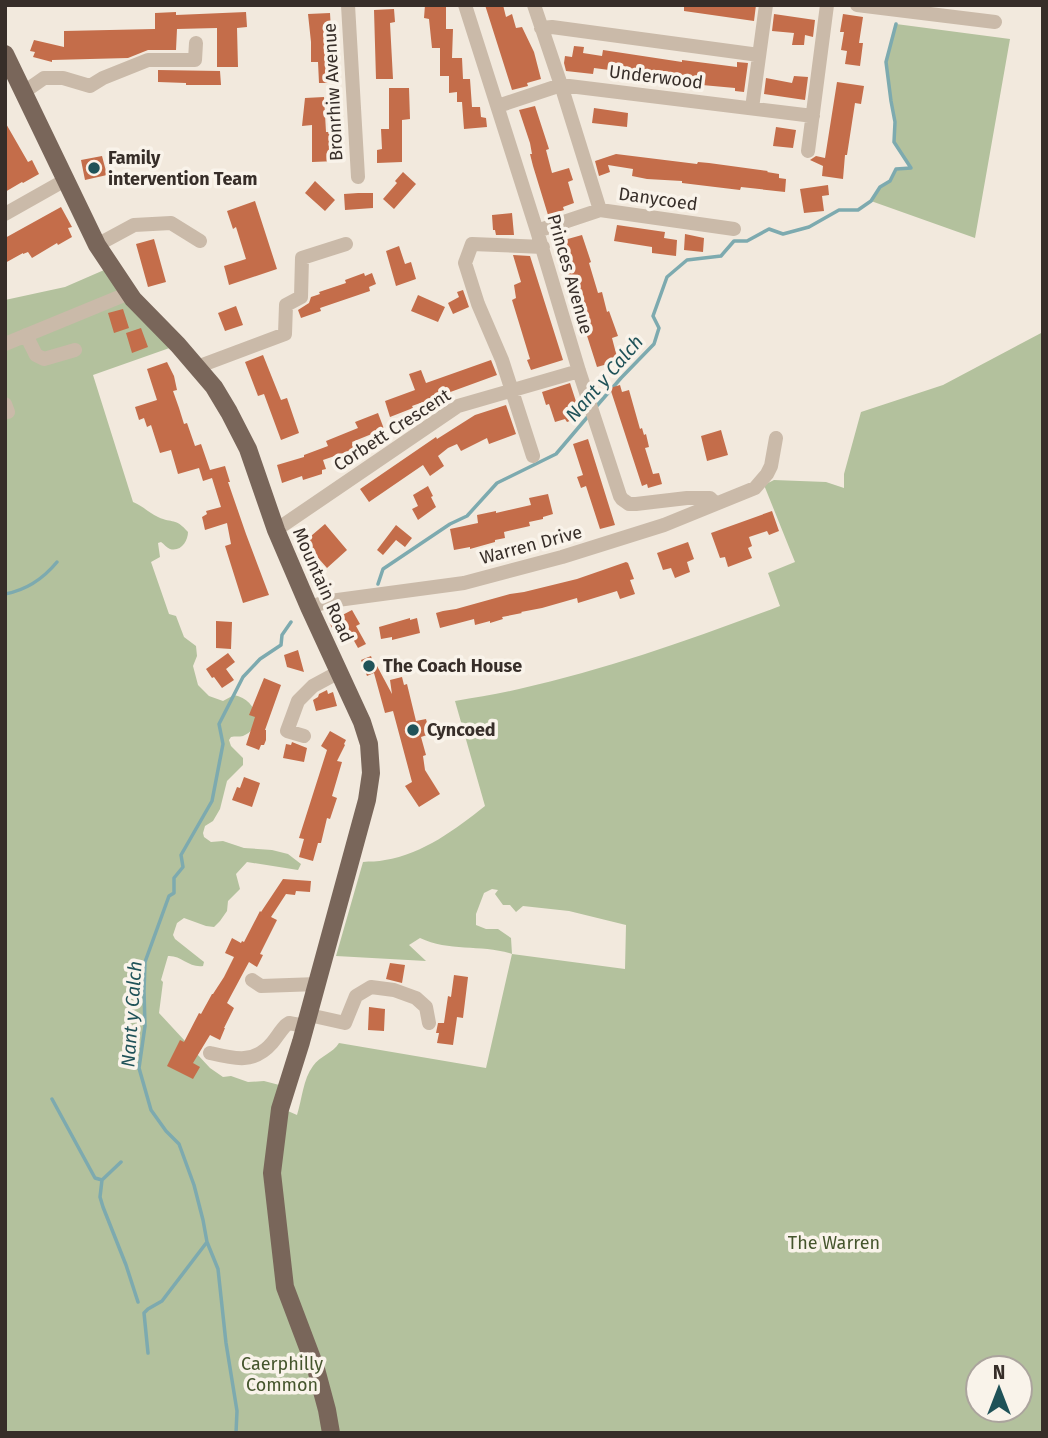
<svg xmlns="http://www.w3.org/2000/svg" width="1048" height="1438" font-family="'Fira Sans',sans-serif">
<style>
.green{fill:#b3c19d;fill-rule:evenodd}
.lines{fill:none;stroke-linecap:round;stroke-linejoin:round}
.stream{stroke:#7daaaf;stroke-width:3.5}
.building{fill:#c46d4a}
.minor{stroke:#cabaa9;stroke-width:14}
.major{stroke:#79665a;stroke-width:18}
.poi-dot{fill:#1f5258;stroke:#f9f3ea;stroke-width:2.5}
.labels{text-anchor:middle;stroke-width:7;stroke-linejoin:round;paint-order:stroke}
.street-label{font-size:18px;fill:#372e29;stroke:#f9f3ea}
.poi-label{font-size:18px;font-weight:bold;fill:#372e29;stroke:#f9f3ea;text-anchor:start}
.park-label{font-size:18px;fill:#45552d;stroke:#f9f3ea}
.water-label{font-size:19px;font-style:italic;fill:#1f5258;stroke:#f9f3ea}
</style>
<rect width="100%" height="100%" fill="#f2e9dd"/>
<path class="green" d="M896 24 1010 39 975 238 871 201 880 187 890 181 896 169 910 167 894 142 895 122 891 101 886 62Z
M111 267 178 345 93 375 133 502C143 506 149 513 158 517 173 524 175 517 188 532 188 541 181 552 170 549 167 548 164 544 161 542L158 543 160 557 151 562 169 614 176 616 184 637 196 646 197 656 193 666 198 685 209 696 223 701 234 695C256 699 266 727 243 736 239 737 235 736 231 737L229 740 231 746 243 758V765L227 781 220 809 213 821 205 826 203 833 204 837 211 842 223 841 244 848 272 850 288 854 301 864 298 870 247 862 236 874 240 889 228 901 227 911 220 921 214 927 206 926 184 918 177 923 173 935 175 939 204 962 203 966C189 968 181 955 168 956L161 980 163 982 159 1013 210 1068 223 1077 231 1076 248 1082 264 1081 287 1087 281 1108 297 1115C302 1100 303 1079 313 1066 320 1056 333 1053 339 1043L486 1068 512 954C482 944 449 952 420 938L409 945 426 961 336 956 363 862C370 861 378 862 385 860 423 854 456 829 485 806L455 701C477 697 498 694 519 689 608 669 695 638 780 606L768 573 795 562 764 485 774 480 826 482 844 488V474L861 412 943 385 1043 332V1433H5V300L65 287ZM492 889 498 890 495 894 503 905H510L516 912 523 906 569 911 626 925 625 969 512 954 511 938 498 929H486L476 925V914L484 893ZM978 1368H1020V1410H978Z"/>
<g class="lines">
<path class="stream" d="M595 408 621 378 654 344 659 328 653 316 667 277 687 260 721 256 734 241H747L769 229 783 234 809 227 839 210H858L871 201 880 187 890 181 896 169 911 168 894 142 895 122 891 101 886 62 896 24
M378 584 383 569 450 524 467 516 497 483 556 454 590 414
M5 594C27 590 43 579 57 562
M52 1099 95 1178 102 1180 121 1162
M102 1180 100 1197 103 1207 126 1265 138 1302
M148 1353 144 1313 148 1309 162 1301 207 1242
M236 1433 237 1411 226 1343 218 1269 207 1242 203 1220 194 1185 179 1144 166 1131 151 1110 139 1068 145 1026 144 991 145 962 169 896 174 893V878L183 867 181 855 212 801 223 744 219 724 243 677 260 659 281 645 282 635 291 622"/>
</g>
<path class="building" d="M425 5H446V29H453L452 58H462L463 79H470L472 107H480L481 117 486 118 487 127 464 129 462 102H457V92L449 93V76H440V48H432L429 19 424 18Z
M485 5H503L506 17 512 14 516 28 522 27 534 52 541 79 527 83 528 86 512 90Z
M684 5H756L754 21 684 11Z
M394 9 395 22 390 23 393 79H376L374 10Z
M176 12V15L246 12 247 27 237 28 238 67H217V28L177 29 176 50H148L128 58 52 60V62L33 57 35 52 30 51 34 40 64 47V31L155 29V13Z
M330 13 334 83H319L318 62H311V42L308 14Z
M774 14 815 20 813 37 805 35 804 45H792L794 33 772 31Z
M843 14 863 17 859 43H863L860 66 845 64 847 51 841 50 844 32H840Z
M574 46 584 47 583 53 602 56 603 50 682 62V60L737 67V62L748 63 744 92 735 91V88L702 85V81L670 76V78L594 68 593 74 566 71 564 63 565 56 572 57Z
M158 70 220 71 221 85H186V83L158 82Z
M794 76 808 77 805 100 764 94 766 78 792 83Z
M837 82 864 86 861 104 855 103 847 155H845L843 179 822 176 823 166 810 160 816 156 825 158Z
M389 88H409L410 119 402 120V162L377 163V150L382 149 381 129H389Z
M324 97 326 132H335L337 161 312 162V125L302 126 305 98Z
M535 106 549 149 546 150 552 173 569 168 573 180 568 182 574 203 563 207 564 210 548 215 533 166 530 154H532L530 143 519 110Z
M594 108 628 113 627 127 592 123Z
M5 122 28 162 32 160 39 174 23 183 22 182 5 192Z
M776 127 796 130 793 148 773 146Z
M616 154 697 164 698 162 709 163 768 171 767 172 779 174V178L786 179 785 192 741 187 740 190 682 183V181L647 179 632 176 633 169 608 165 610 172 599 176 595 161Z
M102 156 107 175 85 180 81 160Z
M403 172 416 184 394 209 383 199 397 183 395 181Z
M315 181 335 200 325 211 305 193Z
M828 185 829 195 822 196 824 211 804 213 800 189Z
M358 193H373V208L345 210 344 194Z
M255 201 277 269 229 285 224 266 246 259 236 227 233 229 227 211Z
M61 207 72 227 68 228 72 237 58 245 57 243 32 258 28 252 23 254V253L5 263V238Z
M512 213 514 235H496L495 230H493L492 215Z
M617 225 665 232 664 238 677 240 676 256 652 253V247L614 241Z
M685 234 704 238 703 252 684 250Z
M582 235 591 262 589 263 598 293 602 292 607 312 609 311 618 336 612 338 617 357 610 359 611 363 597 367 557 242Z
M154 239 166 282 148 287 136 244Z
M399 246 405 264 411 262 416 279 396 286 386 251Z
M513 255 530 256 563 360 531 370 527 360 530 359 512 300 516 298 514 285 521 282Z
M364 273 365 276 372 273 376 284 369 287 370 291 320 308 321 311 301 318 298 310 309 303 311 297 320 294 319 292 346 283 345 280Z
M463 290 469 307 453 314 448 303 459 297 457 292Z
M418 295 445 307 438 322 411 311Z
M236 306 243 325 225 331 218 313Z
M123 309 129 328 114 333 108 313Z
M141 328 148 347 132 353 126 333Z
M263 355 281 400 287 398 299 433 281 440 264 394 258 396 245 362Z
M491 360 497 375 412 406 413 408 390 417 385 401 415 390 409 374 421 370 426 383Z
M167 362 174 376 177 390 173 391 179 408 184 424 187 423 195 446 201 444 210 470 225 466 230 482H228L246 534 269 595 243 603 225 546 231 544 227 523 205 530 203 521 202 517 207 514 206 511 221 507 212 478 203 481 199 468 178 474 171 450 160 453 151 425 147 427 144 418 139 420 135 407 157 400 147 369Z
M570 383 581 417 567 422 565 419 555 422 549 404 546 405 542 392Z
M620 385 622 392 629 390 640 429 642 428 644 435 646 434 649 447 645 448 653 474 659 473 662 484 648 488 647 484 642 486 610 388Z
M506 405 516 434 489 444 487 438 461 451 457 444 448 448 438 456 444 466 430 476 423 465 369 502 360 489 436 437 437 439 475 415Z
M378 413 384 429 352 442 355 449 323 460 326 469 322 470V474L303 480 302 476 282 483 277 465 304 457V455L328 446 326 441 358 428 355 422Z
M721 430 728 455 707 461 701 436Z
M588 439 615 525 600 529 586 486 581 488 577 477 583 475 573 444Z
M428 486 433 496 431 497 436 507 418 520 412 509 418 506 413 495Z
M548 494 553 514 543 517V519L529 522 530 526 504 532 505 538 495 540V542L470 549V547L454 550 450 529 478 523 477 515 496 511V513L531 505 529 498Z
M772 511 779 531 769 535 767 531 749 537 752 546 748 548 752 558 728 567 725 557 720 558 711 533Z
M325 524 347 550 327 568 304 542Z
M396 525 412 538 405 547 396 540 383 555 377 550Z
M688 542 694 559 687 562 690 572 675 578 671 568 663 570 657 553Z
M626 562 628 563 634 579 630 580 635 594 620 599 617 591 578 603 577 598 542 608 521 612 522 613 502 617 503 619 490 623V621L475 625 474 619 440 628 436 613 443 611 456 609 510 594 524 592 577 579Z
M352 610 360 624 356 626 366 644 358 648 348 630 336 636 329 622Z
M410 618V620L417 618 420 633 392 640V637L381 639 379 627Z
M216 621 232 622 231 649 216 648Z
M298 650 304 672 287 667 284 655Z
M228 653 235 662 226 669 234 680 222 688 214 677 212 678 206 669Z
M371 656 374 665 376 664 392 694 390 680 402 677 404 685 407 684 416 721 426 719 430 734 421 737 426 755 423 756 425 770 440 794 419 807 405 786 412 782 393 711 385 713 374 673 367 676 361 660Z
M264 678 281 685 265 730H266V740L264 745H261L259 750 246 745 255 717 249 715Z
M327 690 328 694 333 692 337 706 316 711 313 700 318 697 319 694Z
M330 731 346 740 344 744 345 745 337 761 342 762 332 796 337 798 330 819 327 818 321 843H318L313 861 299 857 304 839 299 838 327 750 321 746Z
M292 742 307 748 304 762 283 758 286 744 291 745Z
M244 777 260 783 252 807 232 800 237 787 240 788Z
M283 879 311 881 310 892 296 891 295 895 286 894 271 917 277 920 260 954 263 955 257 967 249 962 227 1003 234 1008 224 1028H225L220 1040 210 1035 193 1063 200 1067 193 1079 167 1066 180 1040 184 1042 199 1013 201 1014 212 994H213L224 977 234 957 225 953 232 938 241 943 242 941 244 942 260 911 261 912Z
M390 963 405 965 402 983 386 979Z
M454 975 468 977 463 1018 457 1017 453 1045 437 1043 439 1033H436L438 1023H444L448 996 451 997Z
M369 1007 385 1009 384 1031 368 1030Z"/>
<g class="lines">
<path class="minor" d="M348 5 358 177
M465 5 537 231 579 371 620 496 622 499 629 504H636L687 498H710L715 503
M534 5 561 85 600 210
M857 5 995 22
M541 28 552 27 759 55
M24 92 44 78H63L90 86 103 78 148 60H195L196 43
M498 106 561 85 813 116
M752 108 766 5
M808 151 827 5
M5 214 67 179
M537 231 600 210 734 229
M97 245 134 225 171 223 200 241
M26 335 36 355 44 359 75 350
M5 344 129 293
M197 367 285 334 286 305 301 297 302 258 346 244
M5 404 8 412
M533 456 502 360 478 304 465 263 472 244 543 247
M276 530 458 406 579 371
M309 607 330 601 464 583 562 557 664 525 755 488 767 474 771 466 776 438
M304 736 287 731 298 701 313 686 339 672
M252 980 261 986 318 984
M309 1015 345 1023 356 996 371 987 394 990 416 998 426 1007 429 1023
M210 1053C235 1059 254 1064 272 1043 277 1037 281 1030 286 1025L289 1023 305 1026"/>
<path class="major" d="M5 54 97 245 133 299 178 345 214 387 229 412 248 449 276 530 309 607 362 722 369 744 371 773 367 800 301 1042 280 1109 272 1173 285 1287 316 1369 327 1410 331 1433"/>
</g>
<g class="poi-dot">
<circle cx="94" cy="168" r="7"/>
<circle cx="369" cy="666" r="7"/>
<circle cx="413" cy="730" r="7"/>
</g>
<g class="labels">
<g class="street-label">
<text transform="translate(656 77) rotate(7)" y="6">Underwood</text>
<text transform="translate(333 92) rotate(-93)" y="6">Bronrhiw Avenue</text>
<text transform="translate(658 199) rotate(8)" y="6">Danycoed</text>
<text transform="translate(570 274) rotate(74)" y="6">Princes Avenue</text>
<text transform="translate(392 430) rotate(-33)" y="6">Corbett Crescent</text>
<text transform="translate(531 545) rotate(-15)" y="6">Warren Drive</text>
<text transform="translate(323 585) rotate(66)" y="6">Mountain Road</text>
</g>
<g class="poi-label">
<text x="108" y="164">Family<tspan x="108" dy="21">intervention Team</tspan></text>
<text x="383" y="672">The Coach House</text>
<text x="427" y="736">Cyncoed</text>
</g>
<g class="park-label">
<text x="834" y="1249">The Warren</text>
<text x="282" y="1370">Caerphilly<tspan x="282" dy="21">Common</tspan></text>
</g>
<g class="water-label">
<text transform="translate(604 378) rotate(-49)" y="7">Nant y Calch</text>
<text transform="translate(131 1014) rotate(-86)" y="7">Nant y Calch</text>
</g>
</g>
<rect width="1048" height="1438" fill="none" stroke="#372e29" stroke-width="14"/>
<g transform="translate(999 1389)"><circle r="33" fill="#f9f3ea" stroke="#aba49d" stroke-width="2"/>
<path d="M0-5L12 26L0 18L-12 26Z" fill="#1f5258"/>
<text y="-10" font-size="19" font-weight="bold" text-anchor="middle" fill="#372e29">N</text>
</g>
</svg>
